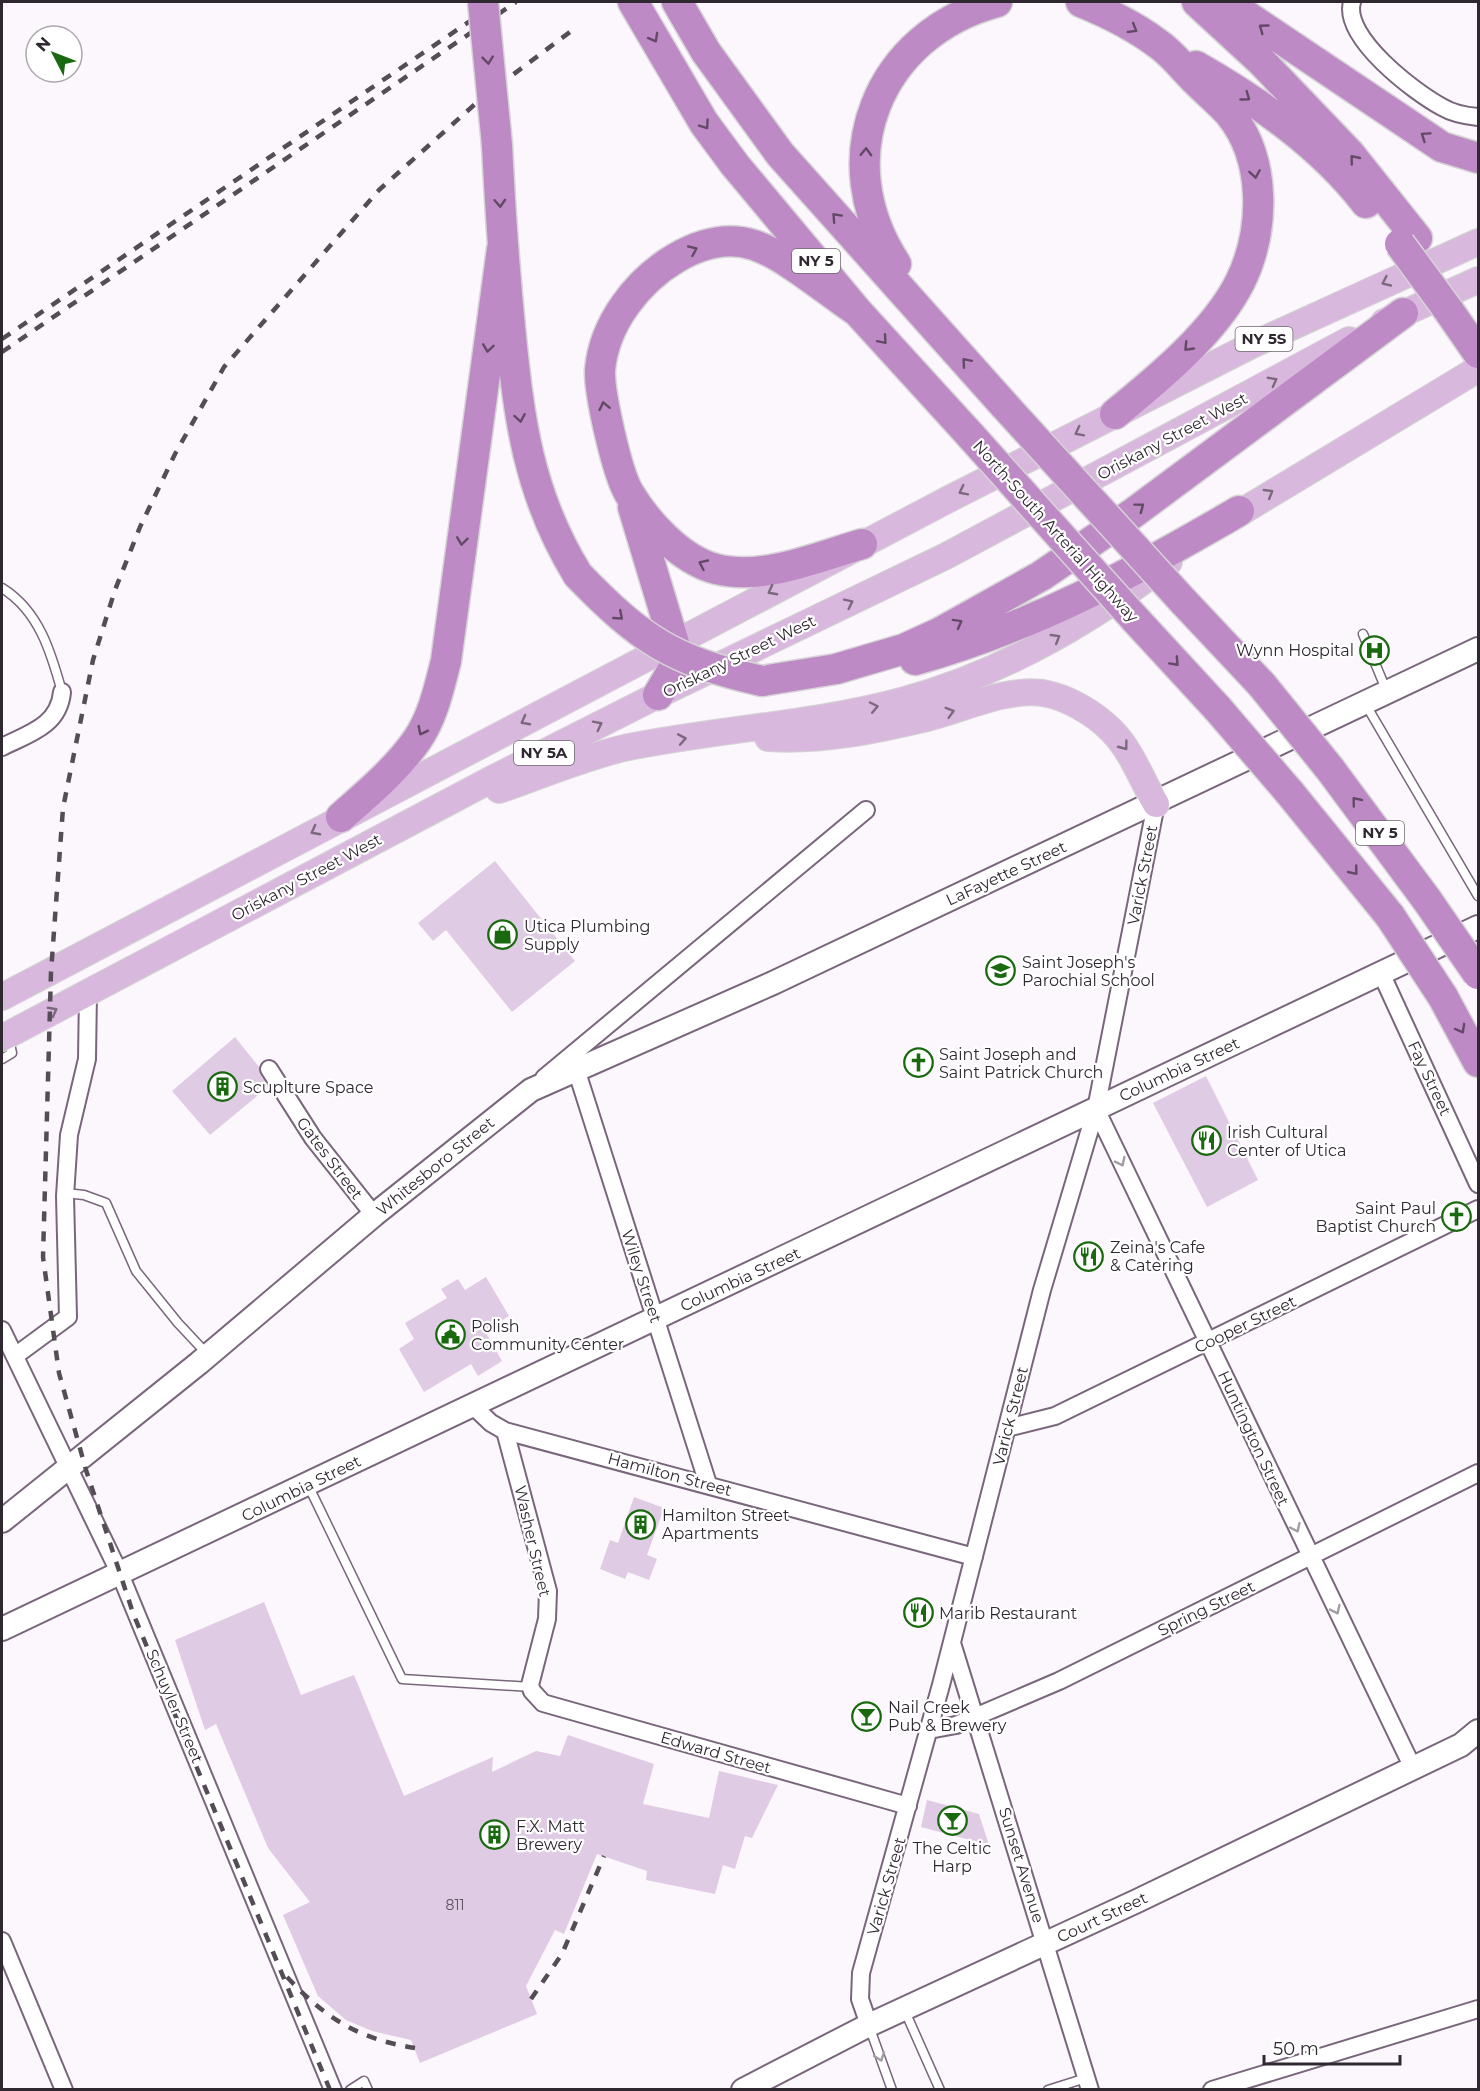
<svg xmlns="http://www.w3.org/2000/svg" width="1480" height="2091" font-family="Montserrat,sans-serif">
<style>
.building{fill:#e0cbe4}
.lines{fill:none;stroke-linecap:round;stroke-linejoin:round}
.lane-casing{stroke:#79667c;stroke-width:11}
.street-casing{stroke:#79667c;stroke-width:20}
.secondary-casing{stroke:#79667c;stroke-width:26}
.primary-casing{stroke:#d6d4d6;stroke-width:28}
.highway-casing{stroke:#d6d4d6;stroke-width:33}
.lane{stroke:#fff;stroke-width:8}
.street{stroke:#fff;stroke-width:16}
.secondary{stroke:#fff;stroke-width:22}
.primary{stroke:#d8b9dd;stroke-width:26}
.highway{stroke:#be8ac6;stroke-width:30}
.rail{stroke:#544d55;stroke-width:4.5;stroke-dasharray:10 10;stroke-linecap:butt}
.highway-bridge-casing{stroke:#d6d4d6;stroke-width:33;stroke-linecap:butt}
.highway-bridge{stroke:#be8ac6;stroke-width:30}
.oneway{stroke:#624a65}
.oneway2{stroke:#7c697e}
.oneway3{stroke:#a29ea2}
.labels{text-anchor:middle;stroke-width:4.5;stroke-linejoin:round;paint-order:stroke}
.number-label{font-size:14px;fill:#5c515e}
.shield{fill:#fff;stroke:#6e686f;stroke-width:1.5}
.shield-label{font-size:15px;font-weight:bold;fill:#302831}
.street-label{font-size:16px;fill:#302831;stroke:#fff}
.poi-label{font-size:16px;fill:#302831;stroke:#fff;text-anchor:start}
</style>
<rect width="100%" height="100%" fill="#fcf7fc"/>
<path class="building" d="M495 861 575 961 512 1012 446 930 433 941 418 923Z
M235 1037 259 1067 260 1074 268 1087 210 1135 172 1091Z
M1206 1076 1258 1180 1207 1207 1153 1103Z
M486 1277 509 1316 485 1331 502 1361 478 1376 471 1364 424 1392 399 1349 414 1339 405 1323 447 1298 441 1289 458 1279 465 1290Z
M634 1497 664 1508 647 1555 657 1559 649 1580 628 1572 625 1579 600 1569 610 1540 618 1543Z
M264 1602 301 1695 354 1675 404 1796 493 1757 492 1772 536 1751 560 1756 568 1735 654 1764 643 1804 709 1818 719 1771 778 1785 752 1838 745 1836 735 1869 723 1865 715 1894 646 1880 647 1871 597 1854 564 1934 555 1930 526 1986 537 2014 420 2063 411 2040 372 2031 346 2020 318 1996 283 1915 310 1902 268 1848 216 1724 205 1730 175 1640Z
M927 1800 979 1814 989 1845 921 1827Z"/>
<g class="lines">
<defs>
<path id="lane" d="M2 588C39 611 51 652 62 692
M1363 634 1387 692
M1366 705 1478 896
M2 1059 12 1053 9 1039
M65 1193 84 1195 106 1203 136 1271 178 1323 208 1355
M308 1485 402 1679 531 1687
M904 2009 940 2090
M869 2026 892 2090
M350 2090 364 2081 368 2090
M1048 2090 1086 2078"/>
<path id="street" d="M1352 2C1342 37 1414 92 1442 107 1452 113 1467 116 1478 117
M2 747C28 734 59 726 62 692
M1381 973 1478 1184
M269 1069 313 1138 374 1215
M576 1069 708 1484
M544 1078 866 810
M1096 1109 1412 1766
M2 1330 120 1574 333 2090
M15 1356 68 1317 65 1196 69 1135 87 1059 88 992
M472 1405 491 1423 505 1431 974 1557
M1007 1428 1055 1416 1478 1209
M505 1431 548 1591 547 1619 530 1685 532 1691 543 1703 908 1806
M952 1643 1090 2090
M929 1730 956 1725 1059 1681 1478 1473
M2 1941 64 2090
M869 2025 860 1999 861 1973 941 1685 1042 1290 1096 1109 1156 804
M1212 2090 1478 2009"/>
<path id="secondary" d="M2 1521 199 1363 374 1215 531 1090 773 983 1478 649
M2 1629 1478 927
M743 2090 869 2025 1137 1901 1461 1745 1478 1731"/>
<path id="primary" d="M1384 322 1478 280
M1223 523 1478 369
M768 738C821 742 876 730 927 718 964 709 1005 688 1043 693 1067 697 1094 713 1111 730 1132 751 1141 779 1156 804
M499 790C540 776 582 758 624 748 716 729 811 725 901 701 999 675 1089 623 1169 562
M2 997 949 499 1252 345 1478 242
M2 1038 494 778 658 695 946 556 1349 340"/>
<path id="highway" d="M633 2 704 123 735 165 857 311 971 436
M677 2 706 52 780 154 1005 406
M1081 2C1108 13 1138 28 1161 46 1174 56 1185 70 1196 81 1207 92 1219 102 1229 113 1267 159 1265 231 1240 282 1215 332 1158 379 1115 414
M1197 2 1261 61 1350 154 1417 238
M1226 2 1442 147 1478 158
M1196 66C1259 102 1321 145 1366 203
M497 145C500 206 504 266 510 327 519 419 528 494 578 575
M896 264C827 159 877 34 997 2
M857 311C828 292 785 255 754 245 726 236 700 244 676 258 637 281 604 324 600 370 599 393 617 473 629 493 647 523 681 560 716 569 763 581 817 557 862 544
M1449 311 1478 353
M633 507 674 643V668L658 695
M1183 601 1262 685
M1135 619 1218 709
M915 660C1031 628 1135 572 1239 511
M762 681 836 669 904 649 939 633 1041 576 1132 514 1403 313
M1330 769 1427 900
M1290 793 1390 916
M341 817C368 793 396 770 417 740 433 717 439 688 446 661L502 249
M1443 997 1478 1062"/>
</defs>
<use href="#lane" class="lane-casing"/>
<use href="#street" class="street-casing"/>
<use href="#secondary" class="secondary-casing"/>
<use href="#primary" class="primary-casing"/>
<use href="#highway" class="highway-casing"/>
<use href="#lane" class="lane"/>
<use href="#street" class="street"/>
<use href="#secondary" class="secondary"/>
<use href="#primary" class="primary"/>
<use href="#highway" class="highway"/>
<path class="rail" d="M2 339 498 2
M2 352 516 2
M287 1977C326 2019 359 2039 415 2048
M531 1999 562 1954 604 1856
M330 2090 133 1613 86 1470 59 1373 43 1257 51 972 63 808 93 660 115 590 140 527 175 454 224 367 379 190 483 97 574 29"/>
<defs>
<path id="highway-bridge" d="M483 2 497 145
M1400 244 1449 311
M1005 406 1183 601
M971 436 1135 619
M578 575C641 640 673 661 762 681
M1262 685 1330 769
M1218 709 1290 793
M1427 900 1478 974
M1390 916 1443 997"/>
</defs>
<use href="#highway-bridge" class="highway-bridge-casing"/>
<use href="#highway-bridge" class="highway-bridge"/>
</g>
<defs><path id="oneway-chevron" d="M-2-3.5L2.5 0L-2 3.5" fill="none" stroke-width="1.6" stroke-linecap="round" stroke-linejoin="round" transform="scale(1.5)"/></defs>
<g class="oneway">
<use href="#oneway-chevron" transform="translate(1263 28) rotate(-144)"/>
<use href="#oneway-chevron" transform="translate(1133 29) rotate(31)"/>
<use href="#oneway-chevron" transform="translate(654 38) rotate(61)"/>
<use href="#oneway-chevron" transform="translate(488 60) rotate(84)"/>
<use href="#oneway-chevron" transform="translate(1246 97) rotate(36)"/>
<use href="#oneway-chevron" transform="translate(705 125) rotate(55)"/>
<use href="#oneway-chevron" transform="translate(1425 136) rotate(-146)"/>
<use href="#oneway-chevron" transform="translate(866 152) rotate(-88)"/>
<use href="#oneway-chevron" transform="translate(1354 159) rotate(-129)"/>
<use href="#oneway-chevron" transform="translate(1255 174) rotate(81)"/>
<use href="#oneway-chevron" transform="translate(500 203) rotate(87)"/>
<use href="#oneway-chevron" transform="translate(836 217) rotate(-133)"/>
<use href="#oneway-chevron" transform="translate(693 250) rotate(-24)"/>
<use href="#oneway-chevron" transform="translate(883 340) rotate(49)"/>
<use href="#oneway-chevron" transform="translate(1188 347) rotate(134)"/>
<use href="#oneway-chevron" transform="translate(488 348) rotate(98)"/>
<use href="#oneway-chevron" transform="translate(966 362) rotate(-131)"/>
<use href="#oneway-chevron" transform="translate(604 406) rotate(-102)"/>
<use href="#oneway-chevron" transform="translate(520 418) rotate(80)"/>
<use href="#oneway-chevron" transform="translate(1140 507) rotate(-37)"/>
<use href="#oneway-chevron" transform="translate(462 541) rotate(97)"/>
<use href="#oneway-chevron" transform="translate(703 564) rotate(-155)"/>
<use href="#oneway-chevron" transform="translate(619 616) rotate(41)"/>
<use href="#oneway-chevron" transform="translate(958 623) rotate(-29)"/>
<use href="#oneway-chevron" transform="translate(1175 662) rotate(47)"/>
<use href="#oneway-chevron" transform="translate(422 731) rotate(117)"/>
<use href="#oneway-chevron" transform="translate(1356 801) rotate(-129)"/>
<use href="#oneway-chevron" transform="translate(1354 871) rotate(51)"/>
<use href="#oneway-chevron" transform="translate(1461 1029) rotate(61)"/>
</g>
<g class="oneway2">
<use href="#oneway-chevron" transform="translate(1386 282) rotate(155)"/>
<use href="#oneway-chevron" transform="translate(1273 381) rotate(-28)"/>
<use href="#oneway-chevron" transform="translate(1079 432) rotate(153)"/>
<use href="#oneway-chevron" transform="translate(963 491) rotate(153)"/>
<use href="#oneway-chevron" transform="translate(1269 493) rotate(-31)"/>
<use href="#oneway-chevron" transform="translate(772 591) rotate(152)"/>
<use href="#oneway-chevron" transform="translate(849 603) rotate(-26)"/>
<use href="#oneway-chevron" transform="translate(1056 638) rotate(-31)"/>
<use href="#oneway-chevron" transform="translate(874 707) rotate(-12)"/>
<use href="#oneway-chevron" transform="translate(950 712) rotate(-16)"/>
<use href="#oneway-chevron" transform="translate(525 721) rotate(152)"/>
<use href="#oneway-chevron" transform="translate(598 725) rotate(-27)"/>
<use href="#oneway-chevron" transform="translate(682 739) rotate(-10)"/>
<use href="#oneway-chevron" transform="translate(1124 746) rotate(53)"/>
<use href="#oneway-chevron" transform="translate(315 831) rotate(152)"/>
<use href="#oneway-chevron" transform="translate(53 1011) rotate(-28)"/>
</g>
<g class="oneway3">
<use href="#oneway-chevron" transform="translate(1121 1162) rotate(64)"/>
<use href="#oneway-chevron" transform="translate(1296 1528) rotate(65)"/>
<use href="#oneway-chevron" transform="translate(1336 1610) rotate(64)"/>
<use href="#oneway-chevron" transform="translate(880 2057) rotate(70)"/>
</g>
<defs>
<symbol id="hospital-ring" viewBox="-11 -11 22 22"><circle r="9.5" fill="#fff" stroke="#196a0f" stroke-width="1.5"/><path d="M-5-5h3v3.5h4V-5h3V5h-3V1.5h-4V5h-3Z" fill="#196a0f"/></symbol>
<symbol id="shop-ring" viewBox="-11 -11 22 22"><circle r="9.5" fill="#fff" stroke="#196a0f" stroke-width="1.5"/><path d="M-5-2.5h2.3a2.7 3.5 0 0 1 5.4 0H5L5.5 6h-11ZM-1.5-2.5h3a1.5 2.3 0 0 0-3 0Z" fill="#196a0f"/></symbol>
<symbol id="school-ring" viewBox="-11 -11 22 22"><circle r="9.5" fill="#fff" stroke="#196a0f" stroke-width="1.5"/><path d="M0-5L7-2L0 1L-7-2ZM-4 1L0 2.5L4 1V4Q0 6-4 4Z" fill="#196a0f"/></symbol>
<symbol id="church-ring" viewBox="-11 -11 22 22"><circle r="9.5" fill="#fff" stroke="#196a0f" stroke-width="1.5"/><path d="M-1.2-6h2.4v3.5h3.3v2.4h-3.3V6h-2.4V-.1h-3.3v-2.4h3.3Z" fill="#196a0f"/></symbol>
<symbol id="building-ring" viewBox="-11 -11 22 22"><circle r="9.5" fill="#fff" stroke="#196a0f" stroke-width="1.5"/><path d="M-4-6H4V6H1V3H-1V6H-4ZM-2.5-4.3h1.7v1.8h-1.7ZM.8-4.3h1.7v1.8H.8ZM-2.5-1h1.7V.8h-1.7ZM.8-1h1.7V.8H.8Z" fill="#196a0f"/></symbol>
<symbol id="restaurant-ring" viewBox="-11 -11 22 22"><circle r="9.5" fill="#fff" stroke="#196a0f" stroke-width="1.5"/><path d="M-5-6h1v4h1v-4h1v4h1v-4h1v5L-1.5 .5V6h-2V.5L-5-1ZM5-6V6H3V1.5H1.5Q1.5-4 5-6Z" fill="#196a0f"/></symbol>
<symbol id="civic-ring" viewBox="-11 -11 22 22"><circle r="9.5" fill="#fff" stroke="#196a0f" stroke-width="1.5"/><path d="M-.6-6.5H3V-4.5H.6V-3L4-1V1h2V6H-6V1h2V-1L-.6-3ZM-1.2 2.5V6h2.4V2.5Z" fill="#196a0f"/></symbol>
<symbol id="bar-ring" viewBox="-11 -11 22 22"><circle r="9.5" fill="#fff" stroke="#196a0f" stroke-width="1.5"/><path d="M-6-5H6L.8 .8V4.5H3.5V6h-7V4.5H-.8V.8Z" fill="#196a0f"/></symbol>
</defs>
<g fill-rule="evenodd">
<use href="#hospital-ring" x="1358" y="634" width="33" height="33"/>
<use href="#shop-ring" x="486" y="918" width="33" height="33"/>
<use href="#school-ring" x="984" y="954" width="33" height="33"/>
<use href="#church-ring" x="902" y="1046" width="33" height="33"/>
<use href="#building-ring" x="206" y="1070" width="33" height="33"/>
<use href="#restaurant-ring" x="1190" y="1124" width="33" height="33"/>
<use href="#church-ring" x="1440" y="1200" width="33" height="33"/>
<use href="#restaurant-ring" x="1072" y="1240" width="33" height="33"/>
<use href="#civic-ring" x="434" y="1318" width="33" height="33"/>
<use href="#building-ring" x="624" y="1508" width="33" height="33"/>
<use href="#restaurant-ring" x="902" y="1596" width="33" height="33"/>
<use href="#bar-ring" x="850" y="1700" width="33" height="33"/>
<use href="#bar-ring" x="936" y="1804" width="33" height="33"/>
<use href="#building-ring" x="478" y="1818" width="33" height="33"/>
</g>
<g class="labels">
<g class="number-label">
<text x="455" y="1910">811</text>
</g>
<g class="shield">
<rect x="792" y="249" width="48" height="24" rx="4.5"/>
<rect x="1235.5" y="327" width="57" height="24" rx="4.5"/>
<rect x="514" y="741" width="60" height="24" rx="4.5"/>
<rect x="1356" y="821" width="48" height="24" rx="4.5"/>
</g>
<g class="shield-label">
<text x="816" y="266">NY 5</text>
<text x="1264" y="344">NY 5S</text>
<text x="544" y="758">NY 5A</text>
<text x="1380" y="838">NY 5</text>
</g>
<g class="street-label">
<text transform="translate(1172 436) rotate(-28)" y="6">Oriskany Street West</text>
<text transform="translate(1056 531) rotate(48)" y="6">North-South Arterial Highway</text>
<text transform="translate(739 656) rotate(-26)" y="6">Oriskany Street West</text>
<text transform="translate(1006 873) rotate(-25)" y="6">LaFayette Street</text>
<text transform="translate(1142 875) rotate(-79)" y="6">Varick Street</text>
<text transform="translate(306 877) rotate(-28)" y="6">Oriskany Street West</text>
<text transform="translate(1179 1069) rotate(-25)" y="6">Columbia Street</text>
<text transform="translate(1430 1078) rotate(65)" y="6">Fay Street</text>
<text transform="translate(330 1158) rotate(53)" y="6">Gates Street</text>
<text transform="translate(435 1166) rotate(-39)" y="6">Whitesboro Street</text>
<text transform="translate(642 1276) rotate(72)" y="6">Wiley Street</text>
<text transform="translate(740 1279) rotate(-25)" y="6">Columbia Street</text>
<text transform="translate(1245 1324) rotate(-26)" y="6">Cooper Street</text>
<text transform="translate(1010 1416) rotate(-76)" y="6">Varick Street</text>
<text transform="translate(1254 1438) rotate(65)" y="6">Huntington Street</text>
<text transform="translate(670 1474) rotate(15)" y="6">Hamilton Street</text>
<text transform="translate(301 1488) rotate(-26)" y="6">Columbia Street</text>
<text transform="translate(533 1541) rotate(77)" y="6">Washer Street</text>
<text transform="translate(1206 1608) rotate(-26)" y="6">Spring Street</text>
<text transform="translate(175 1706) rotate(67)" y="6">Schuyler Street</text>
<text transform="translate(716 1752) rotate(16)" y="6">Edward Street</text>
<text transform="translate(1022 1865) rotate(73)" y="6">Sunset Avenue</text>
<text transform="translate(886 1886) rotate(-74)" y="6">Varick Street</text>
<text transform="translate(1102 1917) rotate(-25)" y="6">Court Street</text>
</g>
<g class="poi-label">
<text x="1354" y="656" text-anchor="end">Wynn Hospital</text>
<text x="524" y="932">Utica Plumbing<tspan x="524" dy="18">Supply</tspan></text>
<text x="1022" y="968">Saint Joseph's<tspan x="1022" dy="18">Parochial School</tspan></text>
<text x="939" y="1060">Saint Joseph and<tspan x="939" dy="18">Saint Patrick Church</tspan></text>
<text x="243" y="1093">Scuplture Space</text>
<text x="1227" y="1138">Irish Cultural<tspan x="1227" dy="18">Center of Utica</tspan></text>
<text x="1436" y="1214" text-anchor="end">Saint Paul<tspan x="1436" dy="18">Baptist Church</tspan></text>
<text x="1110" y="1253">Zeina's Cafe<tspan x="1110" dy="18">&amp; Catering</tspan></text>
<text x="471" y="1332">Polish<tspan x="471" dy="18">Community Center</tspan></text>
<text x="662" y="1521">Hamilton Street<tspan x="662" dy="18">Apartments</tspan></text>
<text x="939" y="1619">Marib Restaurant</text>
<text x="888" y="1713">Nail Creek<tspan x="888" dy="18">Pub &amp; Brewery</tspan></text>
<text x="516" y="1832">F.X. Matt<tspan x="516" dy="18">Brewery</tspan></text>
<text x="952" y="1854" text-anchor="middle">The Celtic<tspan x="952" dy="18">Harp</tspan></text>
</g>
</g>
<rect width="1480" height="2091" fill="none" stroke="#302831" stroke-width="6"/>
<g transform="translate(54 54) rotate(312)"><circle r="28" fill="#ffffff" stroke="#aca9ad" stroke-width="1.5"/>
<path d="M0-4.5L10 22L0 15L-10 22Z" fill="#196a0f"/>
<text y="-9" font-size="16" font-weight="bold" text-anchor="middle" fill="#302831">N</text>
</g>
<path d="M1264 2055v9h136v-9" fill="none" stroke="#302831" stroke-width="3"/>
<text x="1273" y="2055" font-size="18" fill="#302831" stroke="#ffffff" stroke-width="4.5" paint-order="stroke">50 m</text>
</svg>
